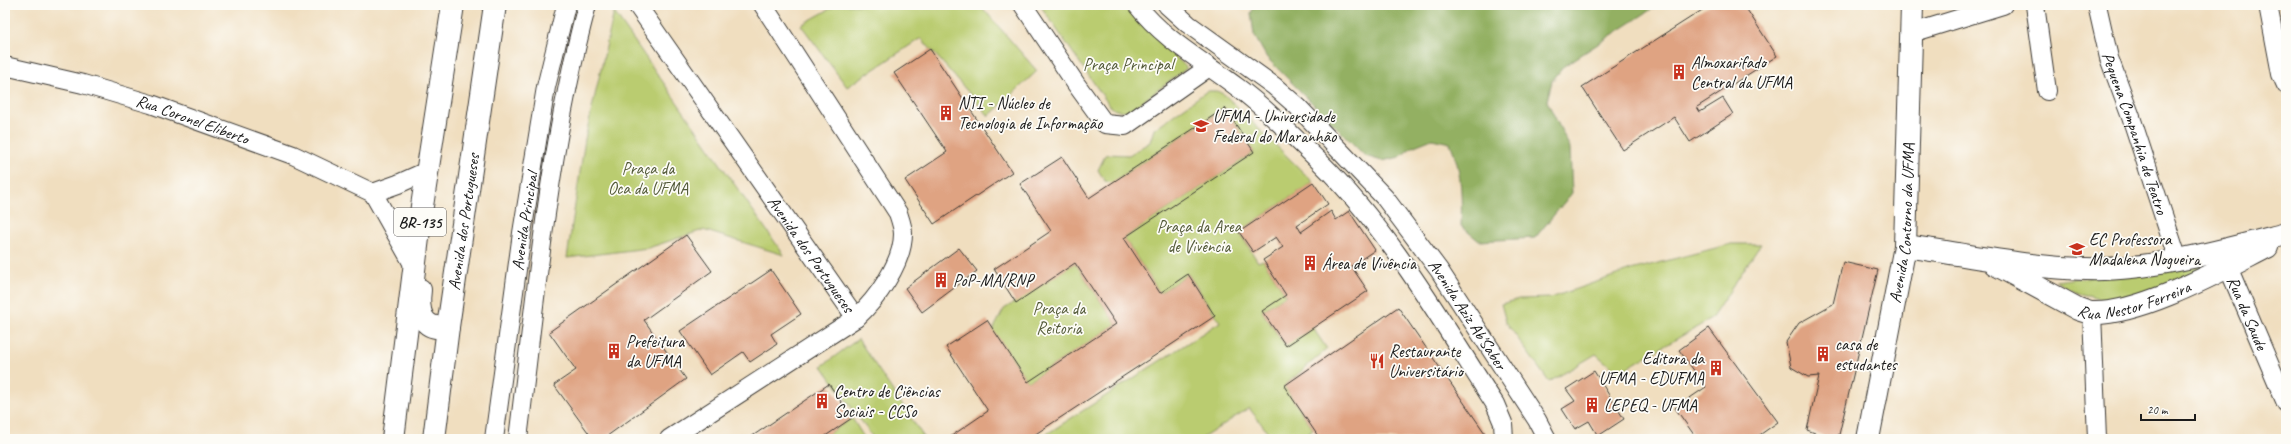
<svg xmlns="http://www.w3.org/2000/svg" width="2291" height="444" font-family="Caveat,sans-serif">
<style>
.green{fill:#bacc6f;stroke:#6b7446}
.forest{fill:#93b062;stroke:#58663f}
.building{fill:#dfa382}
.lines{fill:none;stroke-linecap:round;stroke-linejoin:round}
.street-casing{stroke:#3c3934;stroke-width:20}
.secondary-casing{stroke:#3c3934;stroke-width:24}
.highway-casing{stroke:#3c3934;stroke-width:24}
.street{stroke:#fff;stroke-width:18}
.secondary{stroke:#fff;stroke-width:22}
.highway{stroke:#fff;stroke-width:22}
.labels{text-anchor:middle;stroke-width:3.5;stroke-linejoin:round;paint-order:stroke}
.shield{fill:#fdfcf7;stroke:#605f5e;stroke-width:1}
.shield-label{font-size:16px;font-weight:bold;fill:#1c1c1c}
.poi-label{font-size:17px;fill:#1c1c1c;stroke:#fdfcf7;text-anchor:start}
.park-label{font-size:17px;fill:#535a39;stroke:#fdfcf7}
.street-label{font-size:17px;fill:#1c1c1c;stroke:#fdfcf7}
</style>
<rect width="100%" height="100%" fill="#fdfcf7"/>
<filter id="ink" filterUnits="userSpaceOnUse"><feTurbulence type="fractalNoise" baseFrequency=".025" numOctaves="2"/><feDisplacementMap in="SourceGraphic" scale="8" xChannelSelector="R" yChannelSelector="G"/><feConvolveMatrix kernelMatrix="1 2 1 2 8 2 1 2 1" color-interpolation-filters="sRGB"/></filter>
<filter id="wash" filterUnits="userSpaceOnUse"><feTurbulence type="fractalNoise" baseFrequency=".012" numOctaves="4" result="noise"/><feDisplacementMap in="SourceGraphic" scale="16" xChannelSelector="R" yChannelSelector="G"/><feGaussianBlur stdDeviation="0.9" result="paint"/><feColorMatrix in="noise" values="0 0 0 0 0 0 0 0 0 0 0 0 0 0 0 0 0 1.4 0 .05"/><feComposite in="paint" operator="in"/></filter>
<g filter="url(#wash)">
<rect width="100%" height="100%" fill="#f0debf"/>
<path class="green" d="M837 5H980L1037 71 989 116 921 38 847 87 801 25Z
M1040 5H1128L1137 18 1187 68 1130 111 1115 110 1109 105Z
M614 12 784 255 703 230 648 248 567 258 585 139Z
M1207 91H1217L1225 95 1313 182 1239 232 1258 262 1263 260 1286 295 1262 311 1285 346 1313 328 1327 349 1284 386 1313 429 1300 439H1273L1249 408 1201 439H1039L1220 322 1188 274 1160 293 1124 238 1254 152 1225 108 1111 183 1105 181 1098 170 1106 154 1129 155 1150 142 1154 129Z
M1731 244H1761L1711 319 1618 373 1596 354 1549 382 1506 322 1501 304 1519 299 1550 298 1631 270Z
M2200 259 2213 266C2181 279 2145 300 2109 300 2091 300 2071 289 2055 281L2110 274Z
M1075 263 1116 324 1028 382 993 330 1004 309Z
M858 339 925 439H874L822 366Z
M852 418 865 439H821Z"/>
<path class="forest" d="M1255 5H1658L1564 66 1552 81 1547 101 1570 148 1572 193 1535 238 1479 241 1461 226C1462 197 1462 170 1450 143L1432 139 1412 147 1400 157 1382 161 1365 156 1267 58 1254 35 1251 13Z"/>
<g id="blocks">
<path class="building" d="M1710 5H1744L1777 56 1697 107 1700 112 1723 98 1733 114 1690 142 1674 117 1623 150 1582 87Z
M930 49 1012 172 934 224 905 180 947 152 894 73Z
M1225 108 1254 152 1124 238 1160 293 1188 274 1215 316 1028 439H947L988 411 946 347 987 320 1028 382 1116 324 1075 263 1016 303 994 269 1051 231 1020 184 1062 157 1089 198Z
M1313 182 1328 204 1297 225 1301 232 1331 211 1336 220 1349 211 1375 250 1351 266 1368 291 1286 346 1262 311 1286 295 1263 260 1283 247 1276 237 1253 252 1239 232Z
M686 235 712 271 644 320 686 379 603 439H593L554 385 576 370 549 332Z
M959 248 977 271 922 312 905 288Z
M1843 262 1878 270 1838 439H1831L1807 430 1819 376 1808 377 1791 367 1786 342 1799 323 1833 304Z
M771 270 801 314 771 334 777 344 750 362 743 352 710 375 680 331Z
M1398 307 1489 439H1320L1284 386Z
M1709 328 1778 422 1754 439H1697L1675 408 1706 387 1679 350Z
M1594 371 1624 419 1598 436 1589 421 1575 429 1562 409 1575 401 1566 389Z
M829 384 852 418 821 439H748Z"/>
</g>
</g>
<g filter="url(#ink)">
<use href="#blocks" fill-opacity="0" stroke="#3c3934" stroke-width="1"/>
<g class="lines">
<defs>
<g id="street">
<path id="s1" d="M637 5 856 318"/>
<path d="M1023 5 1076 84 1105 124 1125 126 1209 67"/>
<path d="M1137 5C1164 40 1203 61 1237 87 1267 109 1294 137 1320 162 1391 232 1441 321 1495 404L1503 423 1504 439"/>
<path id="s2" d="M1167 5 1188 24 1274 86 1298 107 1385 198 1439 270 1537 420 1547 439"/>
<path d="M2035 5 2047 91"/>
<path id="s3" d="M2097 5 2109 58 2131 117 2178 260"/>
<path d="M2268 5 2281 74 2286 85"/>
<path d="M1912 33 2003 5"/>
<path id="s4" d="M5 66 83 84 151 104 293 155 373 193"/>
<path d="M414 266 373 193 398 184 427 171"/>
<path id="s5" d="M2228 267 2286 403"/>
<path d="M2092 313 2097 439"/>
<path id="s6" d="M494 439 522 233 546 87 566 5"/>
<path d="M518 439C536 294 549 146 587 5"/>
<path d="M669 439 856 318C876 300 903 263 903 234 903 227 900 219 898 213L763 5"/>
</g>
<g id="secondary">
<path d="M1905 246C1965 254 2026 268 2086 269 2150 271 2224 250 2286 234"/>
<path id="s7" d="M1995 264 2078 309C2082 310 2088 313 2092 313 2141 315 2223 269 2267 247"/>
<path id="s8" d="M1868 439 1905 246 1912 5"/>
</g>
<g id="highway">
<path d="M420 290C417 312 422 331 448 327"/>
<path d="M393 439 422 206 453 5"/>
<path id="s9" d="M434 439 448 327 495 5"/>
</g>
</defs>
<use href="#street" class="street-casing"/>
<use href="#secondary" class="secondary-casing"/>
<use href="#highway" class="highway-casing"/>
<use href="#street" class="street"/>
<use href="#secondary" class="secondary"/>
<use href="#highway" class="highway"/>
</g>
</g>
<defs>
<symbol id="building-bare" viewBox="-9 -9 18 18"><path d="M-4-6H4V6H1V3H-1V6H-4ZM-2.5-4.3h1.7v1.8h-1.7ZM.8-4.3h1.7v1.8H.8ZM-2.5-1h1.7V.8h-1.7ZM.8-1h1.7V.8H.8Z" fill="#c8321e" stroke="#fdfcf7" stroke-width="2.5" paint-order="stroke"/></symbol>
<symbol id="university-bare" viewBox="-9 -9 18 18"><path d="M0-5L7-2L0 1L-7-2ZM-4 1L0 2.5L4 1V4Q0 6-4 4Z" fill="#c8321e" stroke="#fdfcf7" stroke-width="2.5" paint-order="stroke"/></symbol>
<symbol id="school-bare" viewBox="-9 -9 18 18"><path d="M0-5L7-2L0 1L-7-2ZM-4 1L0 2.5L4 1V4Q0 6-4 4Z" fill="#c8321e" stroke="#fdfcf7" stroke-width="2.5" paint-order="stroke"/></symbol>
<symbol id="restaurant-bare" viewBox="-9 -9 18 18"><path d="M-5-6h1v4h1v-4h1v4h1v-4h1v5L-1.5 .5V6h-2V.5L-5-1ZM5-6V6H3V1.5H1.5Q1.5-4 5-6Z" fill="#c8321e" stroke="#fdfcf7" stroke-width="2.5" paint-order="stroke"/></symbol>
</defs>
<g fill-rule="evenodd">
<use href="#building-bare" x="1668" y="61" width="22" height="22"/>
<use href="#building-bare" x="935" y="102" width="22" height="22"/>
<use href="#university-bare" x="1190" y="115" width="22" height="22"/>
<use href="#school-bare" x="2066" y="238" width="22" height="22"/>
<use href="#building-bare" x="1299" y="252" width="22" height="22"/>
<use href="#building-bare" x="930" y="269" width="22" height="22"/>
<use href="#building-bare" x="603" y="340" width="22" height="22"/>
<use href="#building-bare" x="1812" y="343" width="22" height="22"/>
<use href="#restaurant-bare" x="1366" y="350" width="22" height="22"/>
<use href="#building-bare" x="1705" y="357" width="22" height="22"/>
<use href="#building-bare" x="811" y="390" width="22" height="22"/>
<use href="#building-bare" x="1581" y="394" width="22" height="22"/>
</g>
<g class="labels">
<rect class="shield" x="394" y="208" width="52" height="28" rx="3"/>
<g class="shield-label">
<text x="420" y="228">BR-135</text>
</g>
<g class="poi-label">
<text x="1691" y="68">Almoxarifado<tspan x="1691" dy="20">Central da UFMA</tspan></text>
<text x="958" y="109">NTI - Núcleo de<tspan x="958" dy="20">Tecnologia de Informação</tspan></text>
<text x="1213" y="122">UFMA - Universidade<tspan x="1213" dy="20">Federal do Maranhão</tspan></text>
<text x="2089" y="245">EC Professora<tspan x="2089" dy="20">Madalena Nogueira</tspan></text>
<text x="1322" y="269">Área de Vivência</text>
<text x="953" y="286">PoP-MA/RNP</text>
<text x="626" y="347">Prefeitura<tspan x="626" dy="20">da UFMA</tspan></text>
<text x="1835" y="350">casa de<tspan x="1835" dy="20">estudantes</tspan></text>
<text x="1389" y="357">Restaurante<tspan x="1389" dy="20">Universitário</tspan></text>
<text x="1704" y="364" text-anchor="end">Editora da<tspan x="1704" dy="20">UFMA - EDUFMA</tspan></text>
<text x="834" y="397">Centro de Ciências<tspan x="834" dy="20">Sociais - CCSo</tspan></text>
<text x="1604" y="411">LEPEQ - UFMA</text>
</g>
<g class="park-label">
<text x="1128" y="70">Praça Principal</text>
<text x="648" y="174">Praça da<tspan x="648" dy="20">Oca da UFMA</tspan></text>
<text x="1199" y="232">Praça da Area<tspan x="1199" dy="20">de Vivência</tspan></text>
<text x="1059" y="314">Praça da<tspan x="1059" dy="20">Reitoria</tspan></text>
</g>
<g class="street-label">
<text dy="6" stroke="none"><textPath href="#s4" startOffset="195">Rua Coronel Eliberto</textPath></text>
<text dy="6" stroke="none"><textPath href="#s3" startOffset="134">Pequena Companhia de Teatro</textPath></text>
<text dy="6" stroke="none"><textPath href="#s6" startOffset="220">Avenida Principal</textPath></text>
<text dy="6" stroke="none"><textPath href="#s9" startOffset="219">Avenida dos Portugueses</textPath></text>
<text dy="6" stroke="none"><textPath href="#s8" startOffset="219">Avenida Contorno da UFMA</textPath></text>
<text dy="6" stroke="none"><textPath href="#s1" startOffset="304">Avenida dos Portugueses</textPath></text>
<text dy="6" stroke="none"><textPath href="#s7" startOffset="153">Rua Nestor Ferreira</textPath></text>
<text dy="6" stroke="none"><textPath href="#s5" startOffset="50">Rua da Saude</textPath></text>
<text dy="6" stroke="none"><textPath href="#s2" startOffset="435">Avenida Aziz Ab'Saber</textPath></text>
</g>
</g>
<rect width="2291" height="444" fill="none" stroke="#fdfcf7" stroke-width="20"/>
<path d="M2141 414v6h54v-6" fill="none" stroke="#1c1c1c" stroke-width="2"/>
<text x="2147" y="414" font-size="12" fill="#1c1c1c" stroke="#fdfcf7" stroke-width="3" paint-order="stroke">20 m</text>
</svg>
